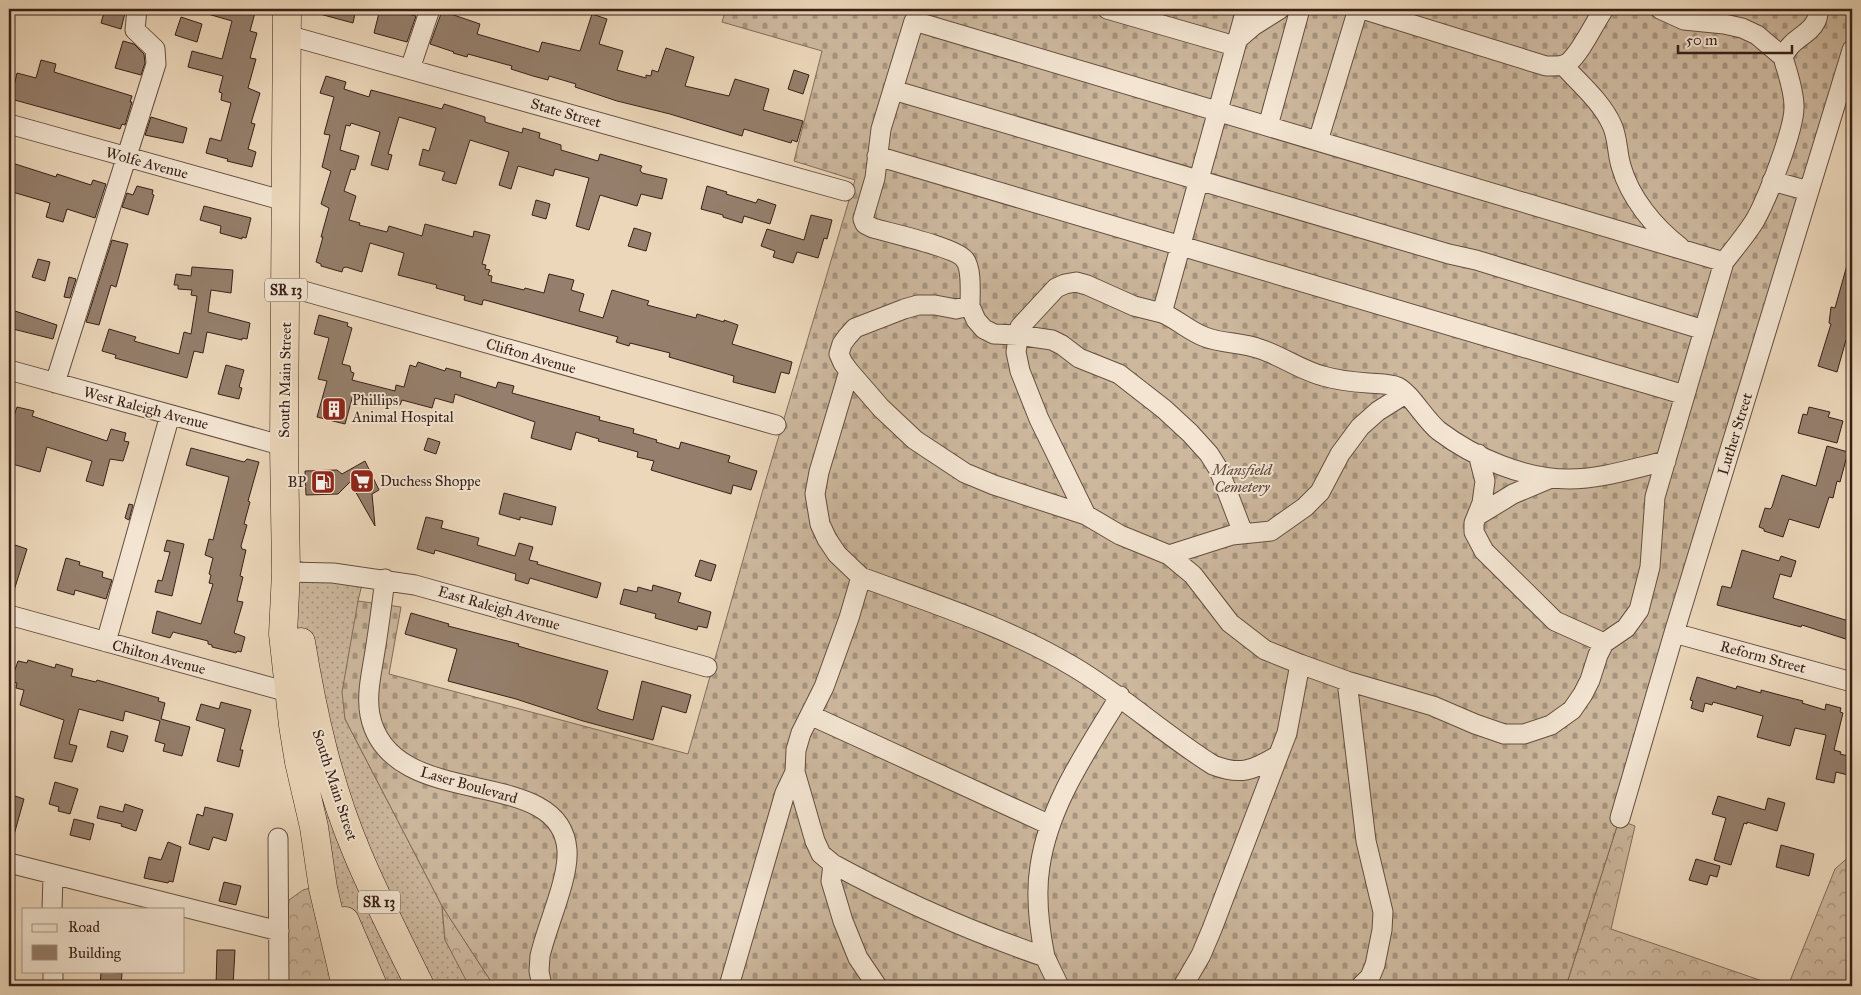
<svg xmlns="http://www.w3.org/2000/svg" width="1861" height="995" font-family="'IM FELL Great Primer',serif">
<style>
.grass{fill:url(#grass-dots);stroke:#826c5b}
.forest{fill:url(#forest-crowns);stroke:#826c5b}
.cemetery{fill:url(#cemetery-stones);stroke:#826c5b}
.building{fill:#957f6c;stroke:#372018}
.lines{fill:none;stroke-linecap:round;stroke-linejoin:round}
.minor-casing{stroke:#644e40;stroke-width:21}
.highway-casing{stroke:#372018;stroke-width:29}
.minor{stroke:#f3e5d2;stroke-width:19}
.highway{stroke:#ecd7ba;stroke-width:28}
.labels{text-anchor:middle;stroke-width:4;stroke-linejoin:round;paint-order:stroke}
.shield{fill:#f3e5d2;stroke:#6f5b50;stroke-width:1}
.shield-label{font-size:14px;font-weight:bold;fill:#372018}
.street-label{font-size:15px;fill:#372018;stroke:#f3e5d2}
.poi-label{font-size:15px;fill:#372018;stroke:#f3e5d2;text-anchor:start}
.park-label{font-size:15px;font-style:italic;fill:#5c463a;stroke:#f3e5d2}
</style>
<defs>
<pattern id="grass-dots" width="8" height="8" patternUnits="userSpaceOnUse" patternTransform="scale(1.25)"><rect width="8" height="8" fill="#cdb89e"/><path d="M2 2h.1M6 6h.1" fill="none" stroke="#a79580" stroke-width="1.8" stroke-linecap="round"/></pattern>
<pattern id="forest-crowns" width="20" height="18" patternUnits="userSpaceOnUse" patternTransform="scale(1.25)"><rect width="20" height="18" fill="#cdb89e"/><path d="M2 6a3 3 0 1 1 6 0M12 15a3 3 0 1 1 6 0" fill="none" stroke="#a79580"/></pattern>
<pattern id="cemetery-stones" width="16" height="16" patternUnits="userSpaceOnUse" patternTransform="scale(1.25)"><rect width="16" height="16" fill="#cdb89e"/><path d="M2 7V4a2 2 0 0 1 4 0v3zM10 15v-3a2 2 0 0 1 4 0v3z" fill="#a79580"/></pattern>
</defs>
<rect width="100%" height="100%" fill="#ecd7ba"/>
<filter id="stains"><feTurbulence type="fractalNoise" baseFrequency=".004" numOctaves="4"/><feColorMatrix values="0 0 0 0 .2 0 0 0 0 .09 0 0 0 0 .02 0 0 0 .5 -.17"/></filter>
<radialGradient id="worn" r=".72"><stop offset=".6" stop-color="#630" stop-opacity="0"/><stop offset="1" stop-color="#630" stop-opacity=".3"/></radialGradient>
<path class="grass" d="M276 558 365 572 358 601 345 719 442 906 445 940 471 986H335Z"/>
<path class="forest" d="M1619 820 1635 826 1611 929 1777 986H1566Z
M1852 854V986H1788L1835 869Z
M314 887 335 986H287V918L289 900 303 890Z
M442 906 494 986H471L467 982 445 940Z"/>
<path class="cemetery" d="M726 9H1852V52L1619 820 1566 986H494L442 906 345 719 342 692 358 601 401 607 389 674 688 754 764 486 855 180 794 161 822 51 722 22Z"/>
<path class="building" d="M105 9 125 13 121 29 101 23Z
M201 9H256L250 31 257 33 250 58 256 59 248 88 260 93 251 123 255 124 248 149 256 152 252 167 227 161 228 159 224 158 206 153 210 138 221 141 231 103 221 100 222 93 219 92 223 76 188 67 192 51 222 59 232 21 201 12Z
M317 9H356L353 23 316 13Z
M380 9H398L397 11 416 16 407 42 374 33Z
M442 11 480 24 477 34 539 52 542 42 580 51 592 14 607 19 599 44 623 51 617 70 646 78V75L651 76 652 70 658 72 666 48 694 57 685 86 729 96 735 79 769 89 763 110 803 121 797 142 792 140 791 143 744 129 742 136 670 114 617 101 575 87 576 84 549 76 548 80 533 76 511 69 512 66 468 54 467 57 453 53 454 52 430 44Z
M181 17 202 24 197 42 175 35Z
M123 41 134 44 144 54 145 63 141 75 115 68Z
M41 60 56 64 54 72 132 96 130 102H132L125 125 122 124 120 129 11 99 17 73 36 78Z
M794 70 809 75 803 94 788 89Z
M326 76 346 82 344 89 369 97 371 90 442 109 444 104 485 117V122L522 133 523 128 540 133 539 138 561 145V150L598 161 600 154 642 166 640 170 642 173 667 179 662 199 641 194 637 206 600 195 589 230 576 226 589 178 555 169 553 176 518 166 511 189 499 185 509 152 470 140 456 184 442 180 445 172 419 165 423 149 429 151 436 128 399 117 388 154 392 155 388 170 371 165 380 132 351 123 350 126 346 125 340 150 359 156 355 170 351 169 344 191 356 196 349 220 360 223 359 225 387 232 389 226 422 236 425 224 473 237 474 231 490 235 482 264 486 265 485 269 490 270 488 275 492 276 491 282 524 290 525 288 544 293 549 274 574 280 571 290 584 294 579 311 603 318 612 290 649 301 647 305 696 318 697 314 724 322V320L738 325 732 344 792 362 789 374 781 372 775 393 733 382 734 376 669 357 670 353 630 343 629 346 616 342 618 337 485 300H483L482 305 464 300 465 296 436 288 437 285 398 275 404 253 370 243 362 272 346 267 343 268 342 272 321 266V264L316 262 323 237H321L329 208 321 204 331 171 322 167 330 135 324 134 334 97 320 93Z
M151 117 187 128 183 143 145 135Z
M9 162 56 177 57 174 91 185 93 180 106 184 95 218 67 209 63 222 46 217 50 203 9 191Z
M137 186 153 190 152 194 154 195 148 215 122 207 127 193 133 195Z
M707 186 727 192 726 194 756 203 758 199 776 205 770 224 744 216 742 223 723 217V215L701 209Z
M536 200 550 204 546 219 532 215Z
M204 206 251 218 246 238 242 237V239L220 233 221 226 200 220Z
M811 215 832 220 827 239 824 238 818 258 797 252 793 263 773 257 775 251 761 246 767 229 804 240Z
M634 228 651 233 646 251 628 246Z
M112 240 128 244 116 287 111 285 99 325 86 322Z
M1849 258H1852V342L1846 340 1837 372 1818 366 1831 324 1829 323 1831 307 1835 308Z
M38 259 50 262 45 281 32 277Z
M192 267 233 270 231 293 211 290 208 312 250 323 247 339 242 338V340L207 332 203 353 194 351 187 378 115 358 116 355 102 351 109 329 136 337 134 341 179 354 184 332 191 334 197 296 191 295 192 290 178 289V285H174L176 274 191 276Z
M69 277 76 279 70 298 64 297Z
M9 309 57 325 53 339 9 328Z
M319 315 348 323 347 326 352 328 342 364 350 366 351 372 354 373 352 380 395 391 396 385 404 387 410 365 416 367 418 362 445 371 446 368 461 372 460 377 496 388 498 382 514 386 512 393 600 417 599 420 634 429 633 433 657 440 656 442 679 449 681 442 730 456 728 462 757 471 751 490 733 485 731 494 651 470 654 461 637 457 638 452 598 441 599 439 576 432 571 450 531 438 535 422 455 394 453 403 435 398 432 408 402 400 400 405 372 397 371 400 353 395 345 424 317 417 327 381 318 379 329 338 314 334Z
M226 365 244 370 239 387 242 388 239 399 218 394Z
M17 407 34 411 32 416 107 441 111 429 126 433 124 441 129 442 123 461 110 459 103 486 86 481 92 461 47 447 40 472 9 463V430Z
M1809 407 1830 412 1828 417 1843 421 1837 443 1798 433 1803 414 1807 415Z
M428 438 440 442 436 454 424 450Z
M1827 446 1848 452 1840 482 1837 481 1833 498 1829 497 1819 528 1789 519 1783 537 1764 531V529L1759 527 1765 508 1770 509 1772 507 1782 475 1816 486Z
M191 448 244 462 247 459 259 462 248 501 250 502 244 524 247 525 241 546 242 549 246 550 240 576 243 577 237 601 243 602 234 633 245 637 241 652 237 651 236 653 212 647V645L208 644V641L173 632 170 638 152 633 157 611 201 624 213 584 209 583 211 575 209 574 213 558 205 555 209 539 213 540 229 477 186 465Z
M365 461 379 490 372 494 375 526 350 482 338 494 306 495 305 471 337 470 342 474Z
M504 493 556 507 552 525 520 517V520L499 514Z
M129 504 133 505 129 520 125 518Z
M426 517 443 521 441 528 479 538 477 545 515 556 519 543 533 547 529 560 538 562 537 564 601 583 597 598 530 578 528 584 515 580 516 574 435 550 434 554 417 549Z
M167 540 184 544 172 596 155 592 158 580 162 581 170 552 164 551Z
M9 543 27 549 12 597H9Z
M1742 550 1779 561 1781 556 1796 561 1791 577 1780 574 1773 598 1852 622V641L1802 625 1801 627 1717 605 1722 586 1731 588Z
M66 558 80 562 79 565 103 572 102 577 112 580 106 599 75 590 74 595 57 590Z
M700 560 716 565 711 581 695 576Z
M653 585 681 593 678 602 711 612 707 628 698 626 697 630 655 618 656 614 620 604 624 589 637 592 638 587 652 591Z
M411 613 449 624 448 626 519 644 518 646 535 651 608 671 597 709 601 711 633 720 642 681 691 695 686 713 662 706 653 740 583 721 516 699 448 681 457 649 405 634Z
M28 660 55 668 56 664 73 669 71 676 96 682 97 680 159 698 158 701 165 703 161 719 190 727 182 756 163 751 165 744 155 741 160 721 125 711 123 721 79 709 69 744 77 746 72 762 54 758 64 720 20 705 24 690 16 688 17 683 11 681 18 661 27 663Z
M1697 677 1736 689 1737 686 1761 693V690L1791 698 1803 701 1802 703 1825 710 1826 704 1841 708 1840 712 1843 713 1834 750 1841 752 1840 754 1852 757V776L1836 772 1834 783 1816 779 1826 735 1795 728 1790 746 1757 737 1763 716 1713 702 1712 705 1705 703 1703 712 1691 708 1693 701 1690 700Z
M221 702 251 710 240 750H243L239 767 217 761 225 729 196 720 201 704 219 709Z
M111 731 128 736 123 752 107 747Z
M55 782 78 789 70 814 58 811 59 807 49 804Z
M9 794 24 799 12 842H9Z
M1718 796 1765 810 1768 798 1785 803 1777 831 1747 822V824L1744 823 1731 865 1714 860 1726 818 1712 814Z
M125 804 143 810 136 831 121 826 122 824 97 818 100 806 123 812Z
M205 807 233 814 226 841 213 837 209 850 189 844 197 814 203 816Z
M74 819 94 824 90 840 70 835Z
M168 842 181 847 173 882 169 881 168 883 144 878 149 857 161 860Z
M1781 845 1814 854 1809 876 1776 867Z
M1696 859 1720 866 1717 877 1710 875 1707 885 1689 880Z
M224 882 241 886 236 905 219 901Z
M217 950H235L233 986H216Z
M101 972 122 973 121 986H100Z"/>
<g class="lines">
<defs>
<path id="minor" d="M1107 9 1235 46
M1246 9 1162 313C1177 319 1189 331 1205 337 1223 344 1242 342 1260 349 1282 356 1300 370 1323 376 1337 380 1353 382 1368 383 1377 384 1388 383 1398 387 1411 394 1425 420 1439 431 1475 458 1524 479 1569 479 1602 479 1634 468 1666 461
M1362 9 1546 66C1554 66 1563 67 1569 62 1581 52 1595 22 1604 9
M1660 9 1684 20 1724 24 1742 28 1757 35 1783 57
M287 35 845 191
M1238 39 1253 26 1280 9
M1563 65C1580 84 1601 101 1612 125 1618 138 1617 153 1621 166 1630 198 1654 227 1680 247
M410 69 430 9
M893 90 1449 254 1476 260 1704 330
M9 124 285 201
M1268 126 1300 9
M1318 141 1358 9
M877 156 1685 395
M1772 181 1809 191
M286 286 776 425
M970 306C970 294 972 269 965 260 958 248 890 233 873 228L865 224 863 219 875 178 881 129 914 21 1724 262C1734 249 1745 236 1754 222 1766 202 1795 128 1794 106 1794 90 1787 72 1783 57 1791 38 1809 36 1816 21 1818 17 1818 13 1819 9
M9 370 284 446
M849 371 881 408 915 440 965 473 994 485 1086 515 1120 535 1169 555 1232 535 1271 531 1305 507 1320 492 1340 454 1360 427 1378 411 1405 394
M55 383 156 64 155 49 135 30 137 9
M1478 454 1485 481 1482 503 1474 523V532L1484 551 1555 621 1604 643
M1086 515 1039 419 1020 371 1016 352 1020 327 1056 288 1065 284 1076 282 1087 285 1134 306 1162 313
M1477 516 1513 494 1551 478
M1169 555 1193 575 1230 623 1265 650 1300 664 1347 681 1433 706 1475 724 1504 734H1524L1551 725 1572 710 1583 694 1590 680 1598 655 1604 643 1626 628 1639 610 1650 567 1655 497 1724 262
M286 572 333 573 415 585 707 667
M861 577C934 604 1007 627 1074 667 1123 696 1165 735 1213 765 1241 776 1253 770 1277 756
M385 579C382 603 379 627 375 651 372 671 366 694 370 715 390 815 561 762 567 850 569 879 547 925 540 956L539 971 542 986
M9 615 299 695
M1674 633 1852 682
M106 642 170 415
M1347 681 1366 841 1383 912 1382 930 1375 965 1370 977 1361 986
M810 715 1050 825
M1620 818 1674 633 1852 50
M278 838 279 986
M9 863 279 931
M833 864C901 901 972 932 1045 957L1059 986
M52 909 53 875
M1045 957C1039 927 1035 896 1040 866 1049 804 1088 749 1120 696
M53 971V986
M729 986 785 793 795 772
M877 986 858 958 843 921 831 881 833 864 821 854 815 841 795 772 796 750 801 733 824 687 849 618 861 577 837 554 827 539 820 524 815 494 819 472 849 371 843 363 839 354 842 344 847 337 855 328 904 309 918 305H935L956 309 970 306 976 320 984 329 994 334 1018 335 1052 340 1062 345 1079 358 1119 374 1164 409 1190 433 1209 454 1219 470 1243 533
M1183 986 1201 955 1212 929 1287 733 1300 664"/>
<path id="highway" d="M287 9 284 446 286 572 283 634 293 725 299 762 314 827 323 888 346 986
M301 642C313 715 329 787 358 855 377 900 399 943 420 986
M345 921 373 986"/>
</defs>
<use href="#minor" class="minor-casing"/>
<use href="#highway" class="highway-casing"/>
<use href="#minor" class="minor"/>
<use href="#highway" class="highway"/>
</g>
<defs>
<symbol id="building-square" viewBox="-11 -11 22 22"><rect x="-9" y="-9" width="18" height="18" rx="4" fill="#8f2418" stroke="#f3e5d2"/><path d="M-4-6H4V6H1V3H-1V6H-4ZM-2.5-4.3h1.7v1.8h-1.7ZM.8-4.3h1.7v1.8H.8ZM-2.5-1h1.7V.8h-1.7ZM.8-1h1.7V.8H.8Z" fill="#fff"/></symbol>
<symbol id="supermarket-square" viewBox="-11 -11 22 22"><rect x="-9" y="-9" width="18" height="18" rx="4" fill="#8f2418" stroke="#f3e5d2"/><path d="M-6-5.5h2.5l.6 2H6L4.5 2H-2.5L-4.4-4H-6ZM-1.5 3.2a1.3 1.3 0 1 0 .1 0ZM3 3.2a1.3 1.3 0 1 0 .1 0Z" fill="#fff"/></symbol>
<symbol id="fuel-square" viewBox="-11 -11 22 22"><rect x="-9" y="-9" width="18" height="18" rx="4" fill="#8f2418" stroke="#f3e5d2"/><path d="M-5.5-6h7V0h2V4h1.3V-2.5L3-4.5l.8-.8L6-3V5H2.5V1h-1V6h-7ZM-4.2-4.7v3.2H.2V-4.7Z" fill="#fff"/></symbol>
</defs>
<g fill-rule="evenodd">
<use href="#building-square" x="320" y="395" width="28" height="28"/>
<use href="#supermarket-square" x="348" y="467" width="28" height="28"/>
<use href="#fuel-square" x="309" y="468" width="28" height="28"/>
</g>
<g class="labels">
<g class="shield">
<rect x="265" y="278.5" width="42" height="23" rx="4"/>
<rect x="358" y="890.5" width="42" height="23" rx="4"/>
</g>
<g class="shield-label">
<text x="286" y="295">SR 13</text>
<text x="379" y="907">SR 13</text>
</g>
<g class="street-label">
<text transform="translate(566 113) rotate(16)" y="5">State Street</text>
<text transform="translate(147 163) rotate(15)" y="5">Wolfe Avenue</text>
<text transform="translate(531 356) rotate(16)" y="5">Clifton Avenue</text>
<text transform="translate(285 380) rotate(-89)" y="5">South Main Street</text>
<text transform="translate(146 408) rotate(15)" y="5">West Raleigh Avenue</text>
<text transform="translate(1735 434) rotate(-73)" y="5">Luther Street</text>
<text transform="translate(499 608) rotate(16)" y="5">East Raleigh Avenue</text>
<text transform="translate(159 657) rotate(15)" y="5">Chilton Avenue</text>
<text transform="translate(1763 657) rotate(15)" y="5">Reform Street</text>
<text transform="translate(335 785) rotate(72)" y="5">South Main Street</text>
<text transform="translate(469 785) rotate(16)" y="5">Laser Boulevard</text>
</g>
<g class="poi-label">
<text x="352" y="405">Phillips<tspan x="352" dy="17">Animal Hospital</tspan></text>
<text x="380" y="486">Duchess Shoppe</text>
<text x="306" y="487" text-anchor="end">BP</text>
</g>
<g class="park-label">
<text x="1242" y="475">Mansfield<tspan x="1242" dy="17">Cemetery</tspan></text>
</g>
</g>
<rect width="1861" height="995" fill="none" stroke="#ecd7ba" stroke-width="30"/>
<rect x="10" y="10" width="1841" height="975" fill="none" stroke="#372018" stroke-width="2.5"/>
<rect x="15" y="15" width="1831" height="965" fill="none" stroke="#372018"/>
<rect x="22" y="908" width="162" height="65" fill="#f3e5d2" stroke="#a89688"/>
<rect x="32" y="924" width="25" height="8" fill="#f3e5d2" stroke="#a89688"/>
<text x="68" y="932" font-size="15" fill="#372018">Road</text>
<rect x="32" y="945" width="25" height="15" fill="#957f6c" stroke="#a89688"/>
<text x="68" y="958" font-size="15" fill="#372018">Building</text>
<path d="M1678 45v8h114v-8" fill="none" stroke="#372018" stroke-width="2.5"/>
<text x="1686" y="45" font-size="15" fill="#372018" stroke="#f3e5d2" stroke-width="4" paint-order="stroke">50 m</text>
<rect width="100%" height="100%" filter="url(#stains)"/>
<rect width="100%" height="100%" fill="url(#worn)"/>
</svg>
